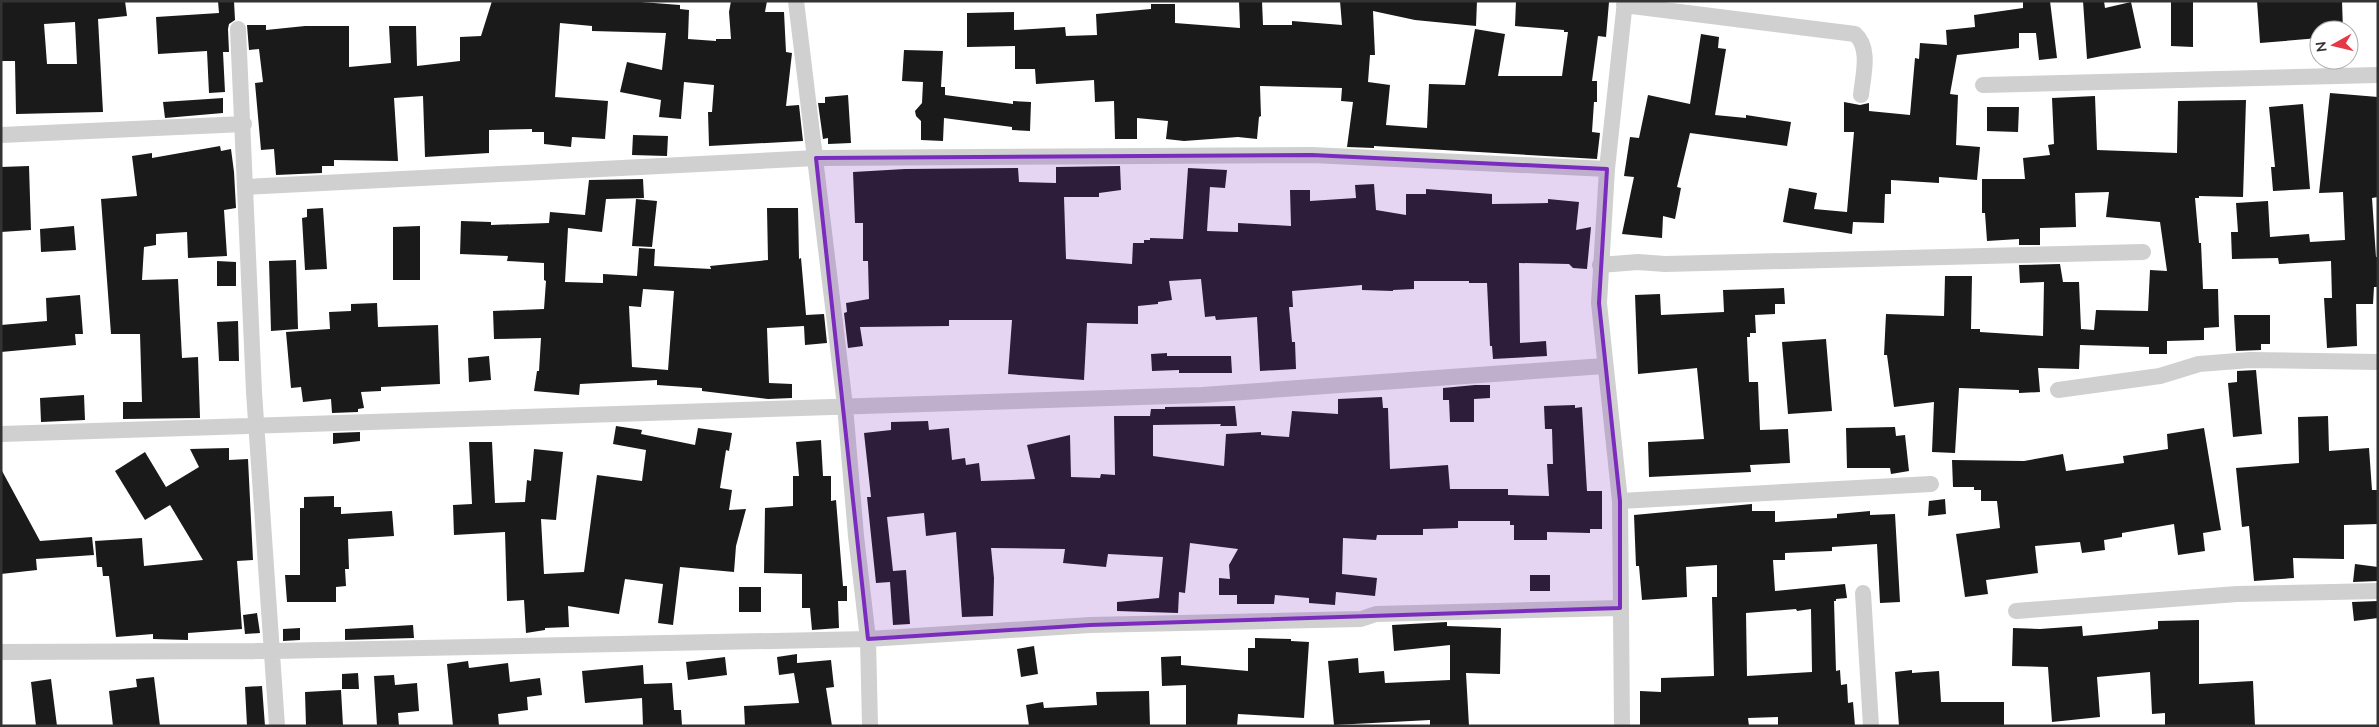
<svg xmlns="http://www.w3.org/2000/svg" width="2379" height="727" font-family="'Nunito Sans',sans-serif">
<style>
.building{fill:#1a1a1a;fill-rule:evenodd}
.lines{fill:none;stroke-linecap:round;stroke-linejoin:round}
.minor{stroke:#d0d0d0;stroke-width:16}
.marked{fill:#7b2cbf;fill-opacity:0.2;stroke:#7b2cbf;stroke-width:4;stroke-linejoin:round}
</style>
<rect width="100%" height="100%" fill="#fff"/>
<path class="building" d="M1 1H125L127 16 98 19 103 112 16 114 15 61H1ZM75 22 77 64H47L44 24Z
M218 1H234L235 20 229 24 228 29 229 52H223L225 92 209 93 207 51 158 54 156 17 219 13Z
M492 1H628L680 5V9L689 10 688 39 716 41V39H731L729 12 731 1H767L765 12H784L786 52 792 53 786 106 799 105 803 141 709 146 708 112H712L714 85 684 82 681 119 659 117 661 100 620 92 627 62 662 70 666 33 592 31V26L560 23 555 97 608 101 605 139 572 137 571 147 544 144V132H532V129L489 130V153L425 157 423 96 394 98 398 161 334 160V166H322V173L276 175 274 149 261 150 255 83 263 82 259 49 249 50 247 25H266V30L305 26H349V67L391 63 389 26H416L417 66 460 61V37L481 36Z
M1239 1H1262L1263 25H1292V21L1342 25 1340 1H1477L1476 26 1415 20 1373 11 1375 55H1370L1368 82 1390 85 1386 125 1427 128 1429 84 1465 85 1475 29 1505 34 1498 76H1562L1568 32H1564V30L1515 26 1516 1 1609 2 1606 37 1598 36 1592 81H1597V102H1594L1592 132 1600 133 1597 159 1374 146V148L1347 147 1353 102 1341 101 1342 88 1260 86 1261 116 1259 117 1257 139 1238 137 1184 141 1166 139 1168 121 1137 118V139H1115L1114 101 1095 102 1094 80 1036 84 1035 69H1015V46L967 47V13L1014 12V30L1065 27 1066 36 1097 35 1096 14 1151 9V4H1175V23L1240 28Z
M2023 1H2050L2057 58 2039 60 2036 33H2019V48L1957 55 1950 94 1958 95 1956 145 1980 147 1977 180 1939 177V183L1891 180V194H1885L1884 223 1853 222 1852 234 1783 222 1789 188 1817 193 1814 209 1847 212 1854 132H1844V102L1860 105 1869 103V111L1910 115 1915 58 1919 59 1920 43 1947 45 1946 30 1975 27 1974 15 2023 8Z
M2083 1H2104L2105 8 2131 2 2141 48 2087 59Z
M2171 1H2193V47L2171 46Z
M2257 1H2342L2343 30H2319V38L2260 43Z
M1701 34 1719 37 1718 48 1726 49 1715 115 1746 118V115L1791 122 1787 146 1690 133 1677 187 1681 188 1675 219 1663 216 1662 238 1622 234 1634 177 1624 176 1630 137 1639 138 1648 95 1690 104Z
M904 50 943 51 941 87H945V95L1013 104V101L1031 102 1030 131 1012 130V127L944 118 943 141 921 140V121L916 116 915 111 922 103 923 82 902 81Z
M2330 93 2378 97V197L2372 198 2376 257H2378V287H2374L2373 304H2356L2357 346 2327 348 2324 298H2332L2331 261 2279 264 2278 258 2232 259 2231 232H2238L2236 203 2268 201 2270 237 2309 234 2310 242 2345 240 2343 192 2319 193Z
M848 95 851 143 828 144V138L823 139 818 103H825V97Z
M2095 96 2097 150 2177 153 2178 101 2246 100 2243 197 2199 196V198H2195L2199 243H2201L2203 289H2218L2219 327 2204 328V340L2167 341V354H2149V347L2080 345 2079 369 2038 368 2040 392 2019 393V390L1959 388 1955 453 1932 452 1934 402 1894 407 1887 355H1884L1886 314 1944 316 1945 276H1972L1971 329H1980V332L2043 336 2044 282 2020 283 2019 265 2060 264 2063 282H2079L2081 329 2094 330 2096 310 2148 311 2150 270 2167 271 2160 222 2106 217 2109 192 2075 193 2076 227 2040 228V245H2019V239L1987 241 1985 213H1982V179H2025L2023 158 2050 155 2048 145 2054 144 2052 98Z
M223 98V113L165 118 163 102Z
M2303 104 2310 189 2273 191 2271 167H2275L2269 107Z
M1987 107H2019L2018 132 1987 131Z
M633 135 668 136 667 156 632 155Z
M220 146 221 151 231 149 234 172 236 208 224 210 227 256 188 258 187 232 156 234V245L144 247 142 280 178 279 182 358 198 357 200 418 123 419V402H142L140 334H111L101 199 137 196 132 156 152 153V158Z
M29 166 31 230 1 232V167Z
M1120 166 1121 190 1099 193V197H1064L1066 259 1132 264 1133 243H1144V240H1150V238L1183 239 1188 168 1227 170 1225 188 1210 187 1207 231 1238 232V223L1291 226 1290 190H1310V201L1356 198 1355 185 1374 184 1376 210 1406 215V194H1426V189L1492 194V204L1548 203V199L1579 202 1576 230 1591 227 1587 269 1573 268 1569 264 1519 263 1520 343 1546 341 1547 356 1493 359 1492 346H1490L1487 283H1469V281H1414V289L1393 290V291L1362 290V285L1292 291 1293 307H1289L1292 342H1295L1296 369 1260 371 1257 317 1216 320 1215 316 1205 317 1201 279 1169 281 1172 300 1158 302V304L1138 306V324L1087 323 1084 380 1008 374 1012 320H949V326L860 327 863 346 848 348 844 313 847 312 846 303 869 299 868 261H863V223H855L853 172 905 169 1018 168 1019 182 1056 183V167Z
M643 179 644 198 606 199 602 232 568 228 565 282 603 283V274L637 276 639 248 655 249 654 266 711 269 710 266 768 260 767 208H798L799 259 801 258 806 315 824 314 827 343 805 345 804 326 767 328 769 383 792 384V398L768 399 702 391V388L657 385V380L580 384 579 395 534 391 537 371H539L541 338 494 339 493 311 544 309 546 281 544 280V263L507 261 508 256 460 254 461 221 491 222V225L549 223 550 212 585 215 589 180ZM643 289 674 291 668 370 632 367 629 306 641 307Z
M636 199 657 201 652 247 632 246Z
M323 208 327 269 305 270 302 218 307 217V209Z
M74 226 76 250 41 252 40 229Z
M420 226V280H393V227Z
M296 260 298 329 271 331 269 261Z
M217 261 236 262V286H217Z
M1784 288 1785 304H1775V314L1755 315 1756 333H1750V337H1747L1749 382H1758L1760 430 1788 429 1790 463 1750 465 1751 472 1649 477 1648 442 1704 439 1697 368 1638 374 1635 295 1660 294 1661 315 1724 312 1723 290Z
M80 295 83 334H75L76 345 1 352V325L47 321 46 298Z
M377 303 378 327 438 325 440 384 381 387V391L361 392 364 408 358 409V412L332 413 331 399 303 402 301 387 291 388 286 332 330 329 329 312 351 311V304Z
M2234 315H2270V344H2261V350L2236 351Z
M238 321 239 361H219L217 322Z
M1826 339 1832 411 1788 414 1782 342Z
M1167 353V356H1231L1232 373H1179V370L1152 371 1151 354Z
M489 356 491 380 469 382 468 358Z
M2256 370 2262 434 2233 437 2228 383 2237 382V371Z
M1475 385H1490V398L1474 399V422H1450L1449 400H1443V388Z
M84 395 85 420 41 422 40 398Z
M1382 397 1383 408H1388L1390 469 1448 465 1450 489H1508V495L1549 496 1547 464H1553L1552 429H1545L1544 406 1575 405V408L1582 407 1587 491H1602V529H1590V533L1547 532V540H1514V525H1510V521H1458V528L1423 529V535H1377L1376 540 1343 538 1342 574 1377 578 1375 596 1336 592 1335 605 1309 603V598L1275 595 1274 604H1237V595H1219V578L1230 579 1229 565 1238 549 1190 543 1185 593 1179 592 1178 613 1117 611V602L1159 598 1163 557 1108 554 1106 567 1063 563 1065 549 991 548 994 578 993 616 962 617 956 532 926 536 924 513 887 517 893 571 906 570 910 624 893 625 890 582 876 583 867 497H871L864 433 891 430V422L928 421 929 430 949 428 952 460 965 458 966 465 979 463 981 481 1035 479 1027 445 1070 435 1071 477 1100 478 1101 474 1115 475 1114 416H1150L1151 409H1165V407L1235 406 1237 426H1220L1221 424 1153 425V456L1224 466 1226 434 1261 432V435L1289 437 1292 411 1338 414V399Z
M2328 416 2329 451 2369 448 2372 490H2378V524L2344 525V559L2293 558 2294 578 2254 581 2249 526 2242 527 2236 468 2299 463 2298 417Z
M616 426 642 430 641 434 695 445 698 428 732 433 729 451 726 450 720 488 732 490 729 510 746 509 736 546 734 572 680 567 673 625 658 623 663 584 625 579 619 614 568 606 569 627 545 628V630L526 633 524 600 507 601 505 532 454 535 453 505 472 504 469 442H492L495 503 525 502 527 480 531 481 534 449 563 452 556 520 541 519 544 574 584 572 597 475 642 481 646 450 613 444Z
M1895 427 1896 436 1905 435 1909 471 1891 474 1890 468H1847L1846 428Z
M2204 428 2221 530 2203 533 2205 551 2178 555 2174 524 2122 533V537L2104 540 2105 550 2082 553 2080 542 2035 546 2038 573 1986 580 1988 594 1965 597 1956 534 2000 528 1997 501H1981V490H1974V487H1953L1952 460 2024 461 2063 454 2066 471 2124 463 2123 456 2168 449 2167 434Z
M360 432V441L333 444V433Z
M821 440 823 476H831V501L836 500 843 586H847V601H838L839 628 812 630 810 608H802V574L764 573 765 508 793 506V476H799L796 442Z
M229 448V460L248 459 253 560 237 561 242 629 188 633V640L153 639V634L116 637 109 576H103L102 567H97L95 541 142 538 144 566 203 560 170 505 145 520 115 471 145 452 166 487 199 467 190 449Z
M1 469 40 541 92 537 94 555 36 559 37 570 1 574Z
M334 496V507H341V514L392 511 394 536 348 539 349 569H345L346 586 336 587V602H287L285 575H300V508H304V497Z
M1945 499 1946 514 1928 516 1929 501Z
M1752 504V511H1775V522L1837 518V514L1870 511V515L1895 514 1900 602 1880 603 1877 544 1832 547V551L1785 553V560H1773L1775 591 1845 584 1847 598 1836 599V601H1834L1836 671 1840 670 1841 685 1847 684 1848 703 1853 702 1855 726H1778V717L1748 718 1749 726H1640V691L1661 692V678L1714 676 1712 597H1717V565L1686 567 1687 597 1642 600 1639 566H1636L1634 515ZM1796 609 1797 611 1811 609 1812 672 1747 676 1746 613Z
M2355 564 2378 567V581L2353 582Z
M1530 575H1550V591H1530Z
M739 587H761V612H739Z
M2378 601V618L2354 621 2352 602Z
M257 613 260 633 245 634 243 615Z
M2199 620V684L2253 681 2255 726H2165V713L2152 714 2150 672 2097 677 2100 717 2052 722 2048 667 2012 666 2013 628 2040 629 2082 626 2083 636 2158 629V621Z
M1447 622V626L1501 628 1500 674 1466 673 1469 726H1430V720L1334 725 1328 661 1358 658 1359 673 1384 671 1385 683 1450 680V645L1394 651 1392 625Z
M413 625 414 638 345 640V629Z
M300 628V640L283 641V629Z
M1255 638 1291 639V641L1309 642 1304 718 1238 714 1237 726H1186V685L1162 686 1161 657 1181 656V665L1248 671V648H1255Z
M1034 646 1038 674 1021 677 1017 649Z
M797 654V663L831 660 834 687 826 688 832 726H745L744 706 799 703 794 673 779 675 777 657Z
M725 657 727 675 688 680 686 662Z
M468 661 469 668 508 663 510 682 540 678 542 695 527 697 528 710 498 714 499 726H453L447 664Z
M643 665 644 684 672 683 674 710H681L682 726H643L642 698 585 703 582 671Z
M1912 670V673L1939 671 1941 702H2004V726H1899L1895 672Z
M358 673 359 689H342V674Z
M394 675 395 685 417 683 419 711 398 713 399 726H377L374 676Z
M154 677 160 726H113L109 691 137 687 136 679Z
M51 679 57 726H36L31 682Z
M262 686 265 726H247L245 687Z
M341 690 343 726H306L305 692Z
M1149 691 1150 726H1029L1026 705 1043 702 1044 708 1097 705 1096 692Z"/>
<g class="lines">
<path class="minor" d="M796 1 845 406 856 536 868 639 870 726
M1624 5 1855 34C1871 48 1863 75 1861 95
M238 29 254 392 277 726
M1983 85 2378 75
M1 135 244 124
M246 187 816 158 1312 155 1607 169
M1600 265 1638 262 1665 264 2143 252
M2058 390 2160 376 2199 364 2250 360 2378 362
M1 434 1202 395 1604 366
M1620 501 1931 484
M1863 593 1871 726
M2016 611 2237 594 2378 591
M1 652 273 651 868 639 1090 625 1361 619 1376 614 1620 608
M1622 726 1620 501 1599 303 1607 169 1625 1"/>
</g>
<path class="marked" d="M1312 155 1607 169 1599 303 1620 501V608L1090 625 868 639 816 158Z"/>
<rect width="2379" height="727" fill="none" stroke="#333333" stroke-width="5"/>
<g transform="translate(2334 45) rotate(262)"><circle r="24" fill="#ffffff" stroke="#adadad"/>
<path d="M0-4L9 19L0 12L-9 19Z" fill="#e63946"/>
<text y="-8" font-size="14" font-weight="bold" text-anchor="middle" fill="#333333">N</text>
</g>
</svg>
